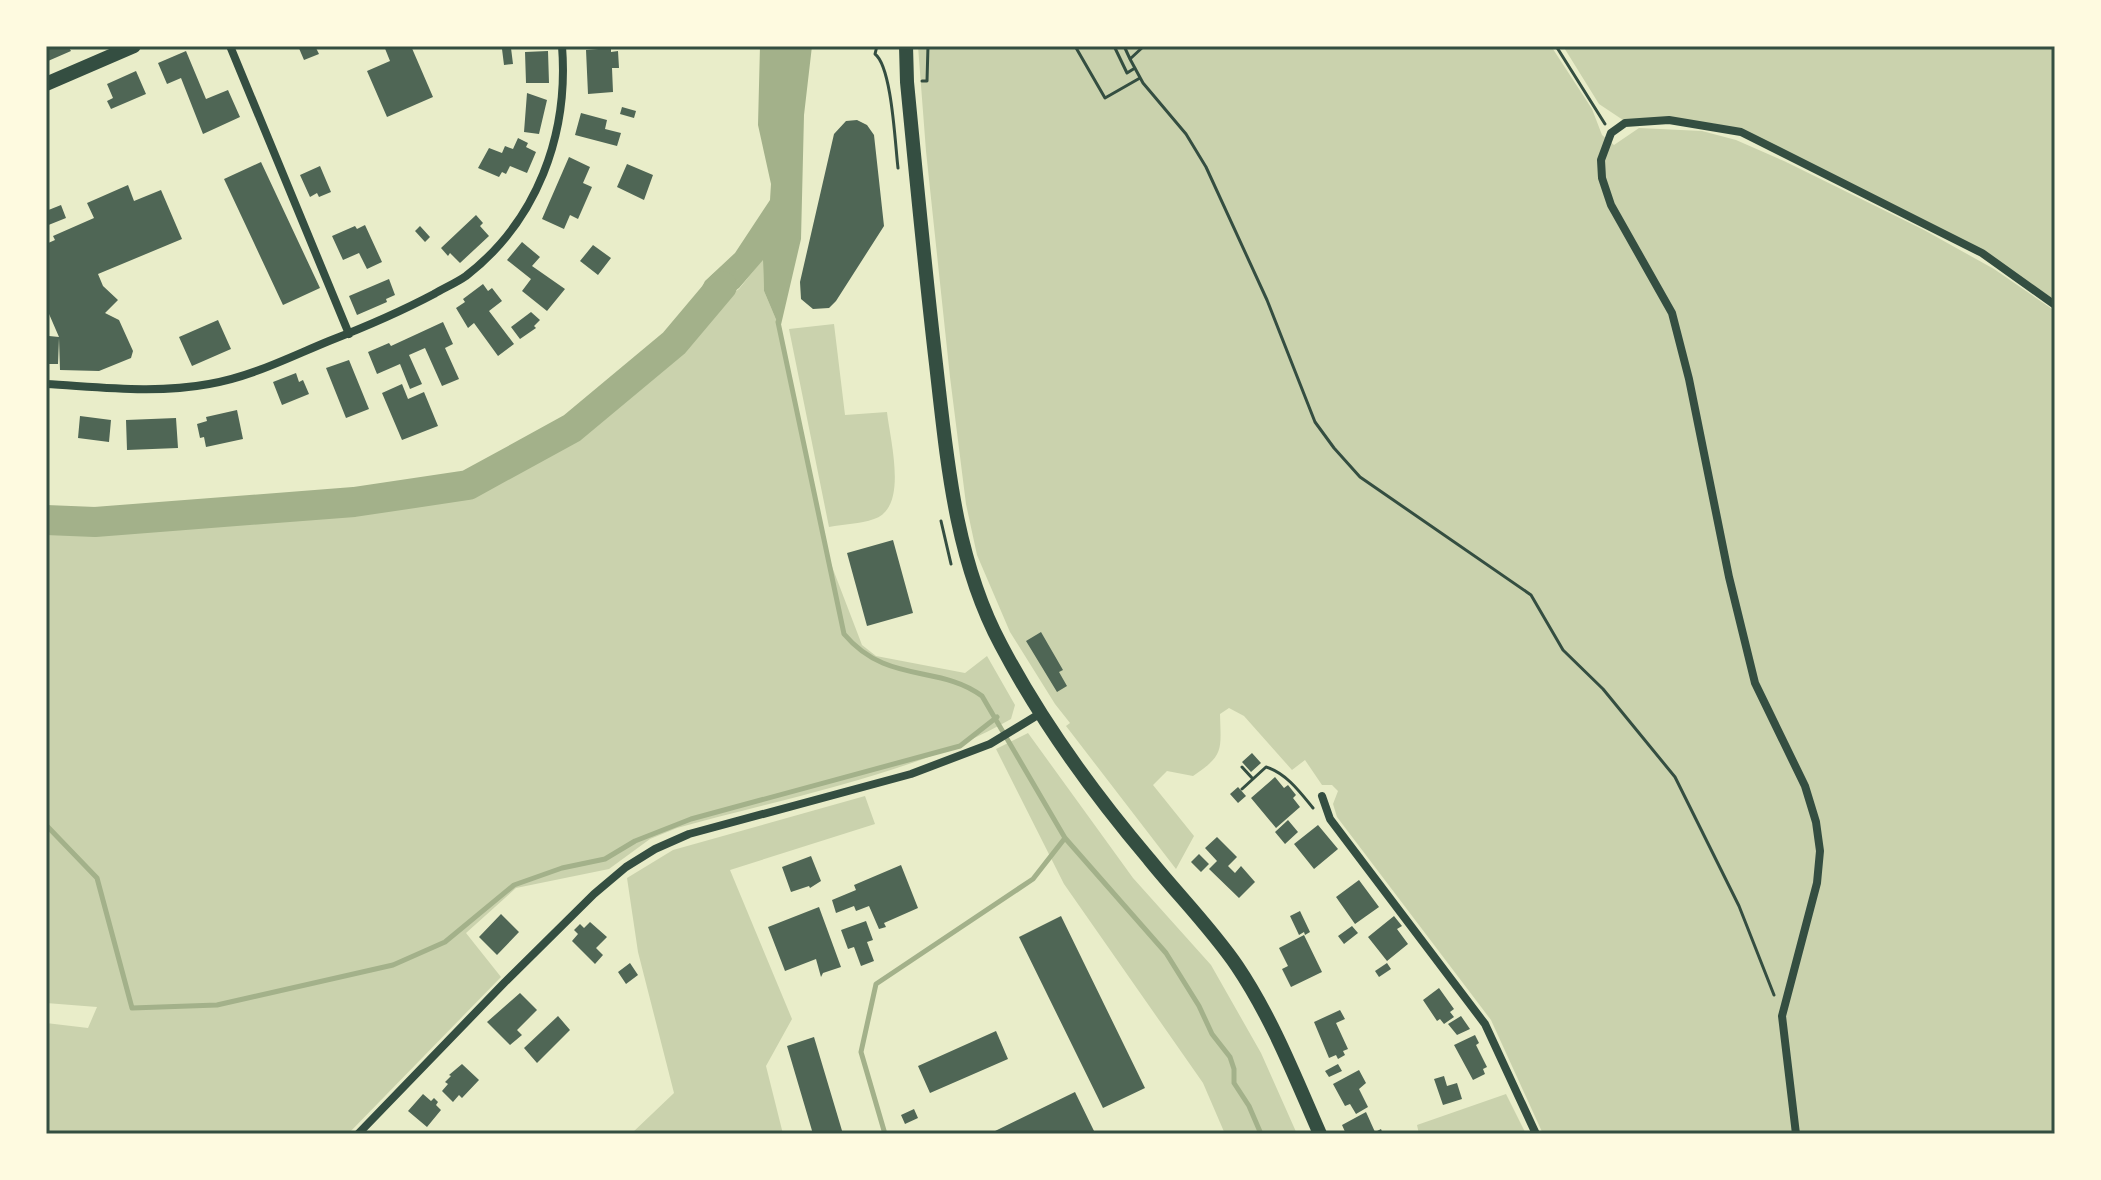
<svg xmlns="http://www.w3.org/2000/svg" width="2101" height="1180" font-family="'Exo 2',sans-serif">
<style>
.green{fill:#cad2ad}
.water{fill:#a3b18a}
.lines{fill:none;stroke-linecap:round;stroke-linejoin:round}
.stream{stroke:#a3b18a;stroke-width:5}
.river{stroke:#a3b18a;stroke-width:30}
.building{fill:#4f6655}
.path{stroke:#344e41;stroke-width:3}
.minor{stroke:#344e41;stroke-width:8}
.primary{stroke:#344e41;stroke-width:14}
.neatline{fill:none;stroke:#344e41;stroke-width:3}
</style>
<rect width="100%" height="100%" fill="#e9edc9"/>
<path class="green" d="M918 46H1551L1592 109 1602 135 1614 145 1639 128 1702 131 1736 140 1784 161 1924 230 1994 269 2055 311V1134H1543L1491 1020 1337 817 1333 804 1338 791 1332 785H1322L1305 760 1292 770 1244 716 1229 708 1220 714C1221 751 1224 755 1193 776L1167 771 1153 785 1194 836 1176 869 1066 726 1070 723 1055 704 1010 632 977 555 966 504 950 377 926 151Z
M1563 46H2055V300L1993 258 1747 132 1711 123 1623 120 1599 104Z
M763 259 764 291 780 329 804 452 831 564 862 645 876 656 965 673 987 656 1015 705 1011 719C916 774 784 798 677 828L650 839 609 869 516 888 466 933 501 977 348 1134H46V1023L88 1028 97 1007 46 1003V517L455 490 533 447 681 328 739 289Z
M834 324 845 415 887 412C890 440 909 508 874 519 860 524 844 524 829 527L789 329Z
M1028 733 1133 878 1211 965 1261 1053 1297 1134H1225L1203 1083 1064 884 996 749Z
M865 796 875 824 730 870 792 1019 766 1066 783 1134H631L674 1093 638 952 627 878 673 850Z
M1506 1094 1526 1134H1419L1417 1125Z"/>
<path class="water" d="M760 46H812L804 115 801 239 780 329 764 291 763 260 739 288 681 328 705 281 735 253 770 200 771 184 758 125Z"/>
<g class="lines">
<path class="stream" d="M778 322 844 634C887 685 939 664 982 696L1065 838 1033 879 876 984 861 1052 885 1134
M46 825 97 878 132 1008 217 1005 393 965 445 942 514 885 562 868 605 859 635 841 691 819 960 746 997 717
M1065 838 1166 953 1199 1006 1212 1034 1230 1057 1234 1069V1083L1249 1106 1261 1134"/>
<path class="river" d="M46 520 95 522 354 502 468 485 572 428 674 343 722 286"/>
</g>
<path class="building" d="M46 46H68L71 51 48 61Z
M298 46H315L319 54 304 60Z
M384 46H411L433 97 387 117 367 71 390 61Z
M511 48 513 64 504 65 502 49Z
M611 48V52L618 51 619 68H612L613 92 588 94 586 50Z
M186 51 206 99 228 90 240 117 203 134 181 78 167 84 158 63Z
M548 51 549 83H526L525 52Z
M136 71 146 94 111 109 107 101 113 98 107 84Z
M527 93 547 100 539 134 524 132Z
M622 107 636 111 634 118 620 114Z
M581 113 607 120 605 129 621 133 617 146 575 135Z
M857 120 867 125 874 135 884 226 836 301 829 308 813 309 801 299 800 282 834 134 846 121Z
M518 138 528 143 526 147 536 152 527 173 510 166 506 174 502 172 499 177 478 168 489 148 502 153 505 146 513 149Z
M569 157 590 167 583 183 592 187 578 219 570 215 564 229 542 219Z
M261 162 320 288 283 305 224 179Z
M627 164 653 175 644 200 617 187Z
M320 166 331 192 319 197 317 193 310 197 300 175Z
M128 185 134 201 161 190 182 239 98 274 103 286 118 300 105 313 119 320 133 351 131 358 99 371 60 370 59 338 58 364H48L49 336 59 337 46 307V244L55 240 53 236 94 218 87 203Z
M61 205 66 218 46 226V211Z
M476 215 483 223 480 226 489 236 460 263 450 253 448 256 441 248Z
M365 225 382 262 367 269 359 253 343 260 332 236 355 226 357 229Z
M420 226 430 237 425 242 415 231Z
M522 242 540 257 532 266 565 289 547 311 522 291 531 279 507 260Z
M593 245 611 258 598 275 580 261Z
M389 279 395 295 386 299 387 302 357 315 349 296Z
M483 284 488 291 492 288 502 301 489 311 514 344 498 356 474 323 468 328 456 308 465 302 463 299Z
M531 312 540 320 534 326 536 328 520 339 511 327Z
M218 320 231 349 192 366 179 337Z
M443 322 453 344 445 348 459 379 442 386 425 348 409 355 422 384 410 389 400 364 377 374 368 352 389 343 391 346Z
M349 360 369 409 346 418 326 368Z
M296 373 299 382 303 380 309 394 282 405 273 382Z
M402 384 408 399 424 392 438 426 402 440 382 393Z
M237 410 243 439 206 447 204 437 200 438 197 424 207 421 206 417Z
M80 416 111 420 109 442 78 438Z
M176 418 178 448 127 450 126 420Z
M893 540 913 613 867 626 847 553Z
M1041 632 1063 670 1059 672 1067 686 1057 692 1026 641Z
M1252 753 1261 763 1251 772 1242 762Z
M1275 777 1284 788 1288 785 1296 795 1293 798 1300 807 1276 828 1251 798Z
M1238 787 1246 796 1238 803 1230 794Z
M1288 820 1298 832 1285 844 1275 832Z
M1318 825 1338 849 1314 869 1294 844Z
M1217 837 1237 857 1228 866 1235 873 1241 866 1255 882 1239 898 1209 869 1217 861 1205 848Z
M1199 854 1209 864 1201 872 1191 862Z
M811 856 821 881 810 888 809 886 791 892 782 867Z
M901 865 918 908 884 923 886 927 879 929 869 906 856 911 854 906 836 913 832 900 856 890 854 885Z
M1359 880 1379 907 1355 924 1336 897Z
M819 907 841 967 823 973 821 977 816 959 785 971 768 927Z
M1300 911 1310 932 1305 935 1304 932 1299 935 1290 916Z
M501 914 519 932 497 955 479 937Z
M1061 916 1145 1088 1103 1108 1019 937Z
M1394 916 1402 926 1397 929 1408 944 1387 961 1368 937Z
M866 921 873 940 867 942 874 961 861 966 854 947 848 949 841 930Z
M590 922 607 937 596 948 603 955 595 964 572 941 578 934 574 930 580 924 584 928Z
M1352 926 1358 933 1344 944 1338 936Z
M1304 935 1322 972 1291 987 1282 969 1288 966 1279 948Z
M630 963 638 975 626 984 618 972Z
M1387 963 1391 969 1379 977 1375 971Z
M1439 988 1454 1009 1450 1012 1454 1017 1444 1024 1440 1019 1437 1021 1423 1000Z
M520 993 537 1010 517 1030 522 1035 510 1045 487 1022Z
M1340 1010 1345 1019 1336 1023 1348 1049 1343 1051 1345 1055 1338 1059 1336 1055 1329 1058 1314 1022Z
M558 1016 570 1030 537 1063 524 1048Z
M1461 1016 1470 1029 1457 1035 1448 1024Z
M996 1031 1008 1059 930 1093 918 1066Z
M1475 1035 1479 1043 1476 1045 1487 1067 1483 1069 1485 1074 1473 1080 1454 1045Z
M814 1037 843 1134H813L787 1046Z
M462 1064 479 1080 462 1098 459 1095 453 1102 442 1091 448 1084 445 1082 451 1076 449 1075Z
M1338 1064 1342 1071 1329 1077 1325 1071Z
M1359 1070 1366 1083 1359 1089 1368 1107 1356 1114 1350 1104 1345 1106 1333 1084Z
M1444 1076 1447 1086 1457 1083 1462 1099 1443 1105 1434 1079Z
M1075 1092 1095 1133 1094 1134H995L993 1132Z
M423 1094 431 1101 434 1098 438 1102 436 1105 441 1110 427 1127 408 1111Z
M914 1109 918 1118 905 1124 901 1115Z
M1366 1112 1375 1132 1381 1129 1383 1134H1346L1342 1125Z"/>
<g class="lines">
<path class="path" d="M877 46 875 54C892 67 895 144 898 168
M1075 46 1105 98 1140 78
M1114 46 1127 73 1135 68
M1124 46 1130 59
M1144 46 1130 59 1143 83 1186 134 1206 167 1267 300 1315 422 1334 448 1360 477 1531 595 1563 650 1603 689 1675 777 1739 906 1774 995
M1556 46 1605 124
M922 81H927L928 46
M941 521 951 564
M1242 767 1253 779
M1242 789 1266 767C1286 773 1300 792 1313 808"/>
<path class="minor" d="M230 46 349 334
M46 384C100 387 156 394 209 384 251 377 290 357 329 341 365 327 400 312 434 294 444 288 456 283 466 276 537 221 569 135 562 46
M1322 796 1330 819 1485 1024 1536 1134
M358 1134 505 982 594 894 626 867 655 849 689 834 911 774 990 744 1041 713
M1796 1134 1782 1016 1817 883 1820 851 1816 822 1805 786 1755 683 1729 577 1689 379 1672 313 1611 205 1602 178 1601 160 1611 133 1625 123 1669 120 1741 132 1982 253 2055 305"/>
<path class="primary" d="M906 46 907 82C916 176 925 270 936 364 947 460 955 559 1001 645 1041 721 1094 794 1149 859 1178 895 1211 928 1237 966 1272 1018 1295 1077 1320 1134
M46 84 134 46"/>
</g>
<rect width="2101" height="1180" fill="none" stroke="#fefae0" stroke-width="96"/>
<rect x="48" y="48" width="2005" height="1084" class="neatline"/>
</svg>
